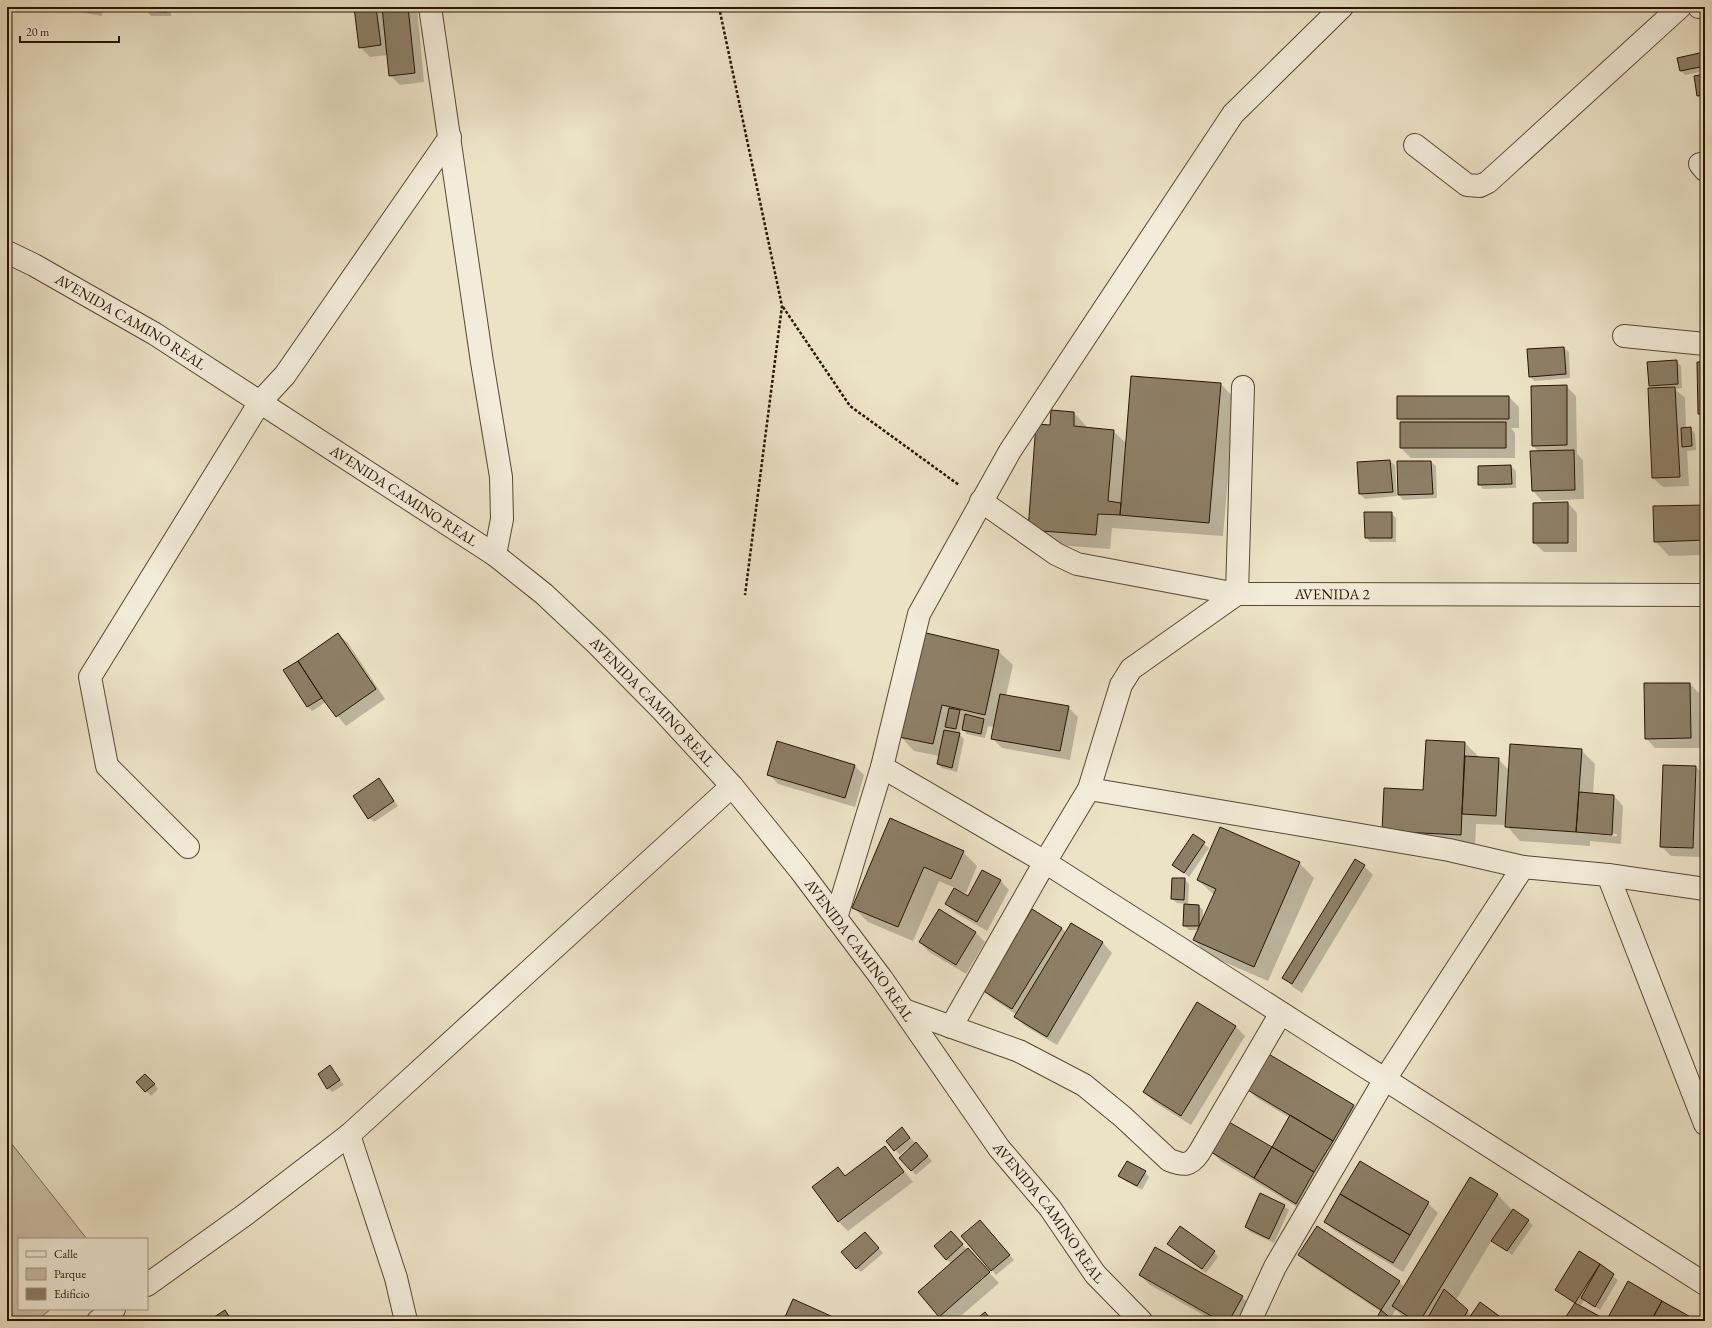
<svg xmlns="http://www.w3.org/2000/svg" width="1712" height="1328" font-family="'EB Garamond',serif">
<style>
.green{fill:#cbbfa5;stroke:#796a53}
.shadow{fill:#0003;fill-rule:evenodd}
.building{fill:#8d7f67;stroke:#271401}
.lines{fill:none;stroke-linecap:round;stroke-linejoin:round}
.minor-casing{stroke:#584832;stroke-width:24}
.path{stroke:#271401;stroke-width:2.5;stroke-dasharray:3 2;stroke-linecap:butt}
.minor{stroke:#f3ecda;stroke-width:22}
.labels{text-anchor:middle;stroke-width:3;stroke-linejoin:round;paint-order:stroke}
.street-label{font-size:15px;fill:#271401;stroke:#f3ecda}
</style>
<rect width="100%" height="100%" fill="#ece2c6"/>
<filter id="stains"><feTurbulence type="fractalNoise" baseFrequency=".005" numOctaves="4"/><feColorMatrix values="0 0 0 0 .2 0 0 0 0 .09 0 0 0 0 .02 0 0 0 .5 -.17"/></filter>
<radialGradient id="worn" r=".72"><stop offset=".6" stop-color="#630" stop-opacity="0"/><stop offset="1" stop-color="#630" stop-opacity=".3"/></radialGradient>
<path class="green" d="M7 1138 87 1239H19V1309H51L36 1321H7Z"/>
<path class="shadow" d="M65 7H103L102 16 68 10Z
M147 7H171V16H151L147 11Z
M355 7H417L424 82 400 85 390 75 388 55 370 57 360 47Z
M1704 54 1705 71 1685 75 1680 70 1678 58Z
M1705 75V100H1703L1698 96Z
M1564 348 1569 352 1570 378 1534 381 1530 376Z
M1676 361 1681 366 1682 388 1675 389 1685 398 1686 429 1690 428 1695 433 1696 450 1687 451 1689 486 1663 487 1653 478V389L1650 386Z
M1705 363V420L1699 414Z
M1221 384 1235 399 1223 536 1112 528 1110 549 1043 544 1029 529 1051 426 1074 413 1088 428 1113 431 1127 444Z
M1566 386 1576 396 1577 454 1583 460 1584 499 1542 501 1533 491 1531 452H1539L1533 446Z
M1509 397 1519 407V428H1511L1515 433V458H1411L1401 448 1403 423 1398 419Z
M1390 461 1395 465 1397 496 1365 499 1360 494 1358 463Z
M1398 462H1431L1436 466 1437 498 1403 500 1399 495Z
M1511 466 1516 471V488L1483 489 1479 484Z
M1568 503 1577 513V552H1544L1534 543Z
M1705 507V555L1669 556 1655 541Z
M1391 513 1396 518V542H1370L1366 537Z
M338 634 348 643 385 699 346 726 326 702 312 711 308 707 284 670Z
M998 651 1013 665 1006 696 1068 707 1078 717 1070 760 1002 748 992 738 994 727 988 726 985 738 967 734 961 728 960 735 964 739 957 772 942 768 938 764 939 756 914 751 900 736Z
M1690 684 1699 693 1700 748H1655L1646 738Z
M1465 743 1480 758 1498 759 1509 770 1581 750 1595 764 1593 794 1614 796 1623 806 1621 844 1590 841V846L1520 841 1506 825 1476 824 1475 849 1397 845 1424 791ZM1591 832 1617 834V836L1591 834Z
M855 766 864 775 855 807 778 784 769 774Z
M1664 766 1696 767 1705 776 1703 857 1671 856 1661 846Z
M379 780 398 806 374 822 369 818Z
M891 820 963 852 977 866 966 893 958 890V891L969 897 1000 880 1009 890 987 931 956 913 946 904 955 888 939 881 913 941 868 922 853 907Z
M1193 835 1209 848 1189 877 1174 865Z
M1299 863 1314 878 1268 981 1208 955 1194 940 1198 930H1189L1184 925 1185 904 1177 903 1172 899 1184 879 1189 884 1188 905 1199 906 1203 910V920L1214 895 1198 880Z
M1364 866 1373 875 1302 993 1293 987 1284 978Z
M939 910 976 933 985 942 966 974 929 952 920 942Z
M1071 924 1103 943 1112 953 1057 1045 1025 1026 1016 1017 1017 1015 993 999 983 990 1062 928 1066 933Z
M1235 1026 1245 1036 1191 1125 1154 1102 1144 1092Z
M1268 1055 1353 1106 1363 1116 1306 1212 1222 1162 1212 1152 1272 1148 1290 1118 1257 1098 1248 1089Z
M330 1067 344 1085 332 1092 328 1088Z
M150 1079 158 1089 151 1096 138 1082Z
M906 1133 932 1161 916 1175 900 1158 909 1149 908 1148 900 1155 887 1141Z
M885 1148 904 1170 838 1220V1169L846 1177Z
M1360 1162 1428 1203 1438 1213 1403 1272 1335 1231 1325 1222Z
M905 1172 913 1182 848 1231 839 1222Z
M1145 1172 1149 1177 1142 1190 1124 1180 1119 1176Z
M1497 1194 1511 1209 1533 1225 1512 1255 1492 1240 1456 1300 1472 1316 1505 1321H1408L1396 1310 1390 1319 1393 1321H1376L1381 1312 1309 1264 1299 1255 1399 1281 1404 1287Z
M1284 1206 1289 1210 1274 1243 1250 1232 1246 1227Z
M984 1226 1014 1260 996 1275 992 1270Z
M869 1237 883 1253 861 1272 856 1268Z
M955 1237 999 1283 955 1321H945L919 1293 952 1264 946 1259Z
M1173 1248 1214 1252 1218 1257 1206 1273Z
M1579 1252 1618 1280 1600 1310 1584 1300 1580 1307 1603 1321H1564L1580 1305 1556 1289Z
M1140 1275 1242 1297 1252 1307 1244 1321H1214L1150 1285Z
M225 1311 235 1321H209Z"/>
<path class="building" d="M146 7H167V12L146 11Z
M354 7H376L381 45 359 48Z
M382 7H408L415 73 389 76Z
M1704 52 1705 66 1680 71 1677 58Z
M1705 74V95L1697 96 1694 76Z
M1564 347 1566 374 1529 377 1527 349Z
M1677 360 1678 384 1649 386 1647 362Z
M1697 362H1705V414H1698Z
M1131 376 1221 383 1209 523 1120 515Z
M1567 385V445L1532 446 1531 386Z
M1675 387 1680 477 1652 478 1648 388Z
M1397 396H1509V419H1397Z
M1051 410 1074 412V426L1114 430 1108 501 1121 503 1120 515 1098 514 1096 535 1028 530 1036 424 1050 425Z
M1400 422H1506V448H1400Z
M1691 427 1692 446 1682 447 1681 428Z
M1574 450 1575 490 1532 491 1530 451Z
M1390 460 1393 492 1359 494 1357 462Z
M1397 461H1431L1433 494 1398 495Z
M1511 465 1512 484 1478 485V466Z
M1568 502V543H1533V503Z
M1705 505V540L1654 542 1653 506Z
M1364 512H1392V538H1365Z
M922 632 999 650 985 715 942 705 933 744 899 737Z
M338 633 376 689 336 717 322 698 298 661Z
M298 661 322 698 307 707 283 670Z
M1644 683H1690L1691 738 1645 739Z
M1000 694 1069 706 1060 751 991 739Z
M949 708 960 710 956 729 945 727Z
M965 714 984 719 981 734 962 730Z
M944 730 960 733 952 768 937 764Z
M1426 740 1465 742 1461 835 1382 831 1384 788 1423 790Z
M777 741 855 765 845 798 767 775Z
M1510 744 1582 749 1576 832 1505 827Z
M1465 756 1499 758 1496 816 1462 814Z
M1663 765 1696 766 1693 848 1660 847Z
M379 778 394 801 368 819 353 796Z
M1579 792 1614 795 1612 835 1576 832Z
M890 818 964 851 951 879 924 867 898 927 852 908Z
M1220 827 1300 862 1254 967 1193 940 1216 889 1197 880Z
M1193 834 1205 842 1184 873 1172 865Z
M1355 859 1365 865 1292 984 1282 978Z
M982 870 1001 880 977 922 945 904 954 888 968 896Z
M1172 878H1185L1184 900 1171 899Z
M1184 904 1199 905V926H1183Z
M939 909 976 932 956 965 919 942Z
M1032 909 1062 928 1012 1009 982 990Z
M1071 923 1103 942 1047 1037 1014 1017Z
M1197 1002 1236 1026 1181 1116 1143 1092Z
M1267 1053 1354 1105 1333 1141 1246 1089Z
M330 1065 340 1080 327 1089 318 1074Z
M145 1074 155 1084 145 1092 136 1082Z
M1290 1115 1333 1141 1314 1172 1272 1147Z
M1229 1122 1272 1147 1254 1178 1211 1152Z
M902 1127 910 1138 894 1151 886 1141Z
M916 1142 928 1156 911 1171 899 1158Z
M885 1146 904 1172 838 1222 812 1187 838 1167 845 1176Z
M1272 1147 1314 1172 1296 1204 1254 1178Z
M1127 1161 1146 1171 1137 1186 1118 1176Z
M1360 1161 1429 1202 1410 1235 1340 1194Z
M1470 1177 1498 1194 1420 1321H1415L1392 1306Z
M1260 1193 1285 1205 1269 1239 1245 1227Z
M1340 1194 1410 1235 1393 1263 1324 1222Z
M1513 1209 1529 1220 1507 1251 1491 1241Z
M980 1220 1010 1255 991 1271 961 1236Z
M1180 1226 1215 1251 1202 1269 1167 1244Z
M1317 1226 1400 1281 1381 1310 1298 1255Z
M951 1231 963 1244 946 1260 934 1246Z
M865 1232 879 1248 856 1269 841 1252Z
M1155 1247 1243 1296 1229 1321H1220L1139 1275Z
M968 1248 990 1272 939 1317 918 1292Z
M1579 1251 1600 1264 1575 1303 1555 1290Z
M1600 1264 1614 1274 1595 1307 1581 1298Z
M1628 1281 1662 1301 1651 1321H1606Z
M1444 1289 1468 1310 1462 1321H1426Z
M793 1299 842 1321H795L785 1317Z
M1662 1301 1696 1320 1695 1321H1651Z
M1480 1302 1506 1321H1467Z
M1575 1303 1601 1317 1598 1321H1563Z
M225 1310 232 1321H208Z
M1381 1310 1394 1321H1375Z
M985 1312 992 1321H974Z"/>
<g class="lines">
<defs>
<g id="minor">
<path d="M430 7 482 362 501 477 502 519 495 555"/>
<path d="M1699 7 1705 8"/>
<path d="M1415 145 1467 185 1480 186 1488 182 1680 7"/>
<path d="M1700 164 1705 170"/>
<path id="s1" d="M7 252 34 265 155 334 495 555 544 594 597 644 662 710 732 786 800 870 882 979 999 1148 1050 1208 1095 1274 1141 1321"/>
<path d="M1624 336 1705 344"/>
<path id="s2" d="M981 501 1056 554 1077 564 1237 594 1705 595"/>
<path d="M882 767 1045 862 1705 1284"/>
<path d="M1089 789 1449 850 1523 867 1608 875 1705 889"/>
<path d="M188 847 107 766 90 677 260 402 285 375 450 137"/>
<path d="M1608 875 1705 1124"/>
<path d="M836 918 882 767 919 614 1010 451 1233 114 1342 7"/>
<path d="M904 1010 1019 1051 1084 1085 1123 1117 1169 1160C1184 1166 1190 1166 1199 1153L1281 1013"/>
<path d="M951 1027 1045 862 1089 789 1121 685 1131 669 1237 594 1243 387"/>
<path d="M349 1135 396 1278 406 1321"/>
<path d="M147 1285 246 1214 349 1135 732 786"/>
<path d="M98 1321 114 1309"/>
<path d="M1250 1321 1275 1267 1385 1079 1523 867"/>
</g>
</defs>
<use href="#minor" class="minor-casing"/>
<path class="path" d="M719 7 782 306 745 595
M783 307 850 406 959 485"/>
<use href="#minor" class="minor"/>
</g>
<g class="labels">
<g class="street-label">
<text dy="5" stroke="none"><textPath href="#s1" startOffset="142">AVENIDA CAMINO REAL</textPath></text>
<text dy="5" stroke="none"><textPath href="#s1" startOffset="466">AVENIDA CAMINO REAL</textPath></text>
<text dy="5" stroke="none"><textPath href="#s2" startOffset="373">AVENIDA 2</textPath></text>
<text dy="5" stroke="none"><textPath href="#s1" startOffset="790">AVENIDA CAMINO REAL</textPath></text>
<text dy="5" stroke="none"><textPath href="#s1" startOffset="1114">AVENIDA CAMINO REAL</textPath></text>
<text dy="5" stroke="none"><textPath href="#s1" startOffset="1438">AVENIDA CAMINO REAL</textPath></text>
</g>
</g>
<rect width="1712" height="1328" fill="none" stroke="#ece2c6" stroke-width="24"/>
<rect x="8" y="8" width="1696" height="1312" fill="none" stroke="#271401" stroke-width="2"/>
<rect x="12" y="12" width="1688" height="1304" fill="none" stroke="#271401"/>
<rect x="18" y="1238" width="130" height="72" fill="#f3ecda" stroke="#a19683"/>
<rect x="26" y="1251" width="20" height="6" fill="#f3ecda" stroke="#a19683"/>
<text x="54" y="1258" font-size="12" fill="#271401">Calle</text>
<rect x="26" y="1268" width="20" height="12" fill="#cbbfa5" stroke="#a19683"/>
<text x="54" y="1278" font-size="12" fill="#271401">Parque</text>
<rect x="26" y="1288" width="20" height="12" fill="#8d7f67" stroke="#a19683"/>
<text x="54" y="1298" font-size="12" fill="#271401">Edificio</text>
<path d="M20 36v6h99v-6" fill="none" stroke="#271401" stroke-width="2"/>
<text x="26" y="36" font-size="12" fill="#271401" stroke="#f3ecda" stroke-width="3" paint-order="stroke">20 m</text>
<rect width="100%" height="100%" filter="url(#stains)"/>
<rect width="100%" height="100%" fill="url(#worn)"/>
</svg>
